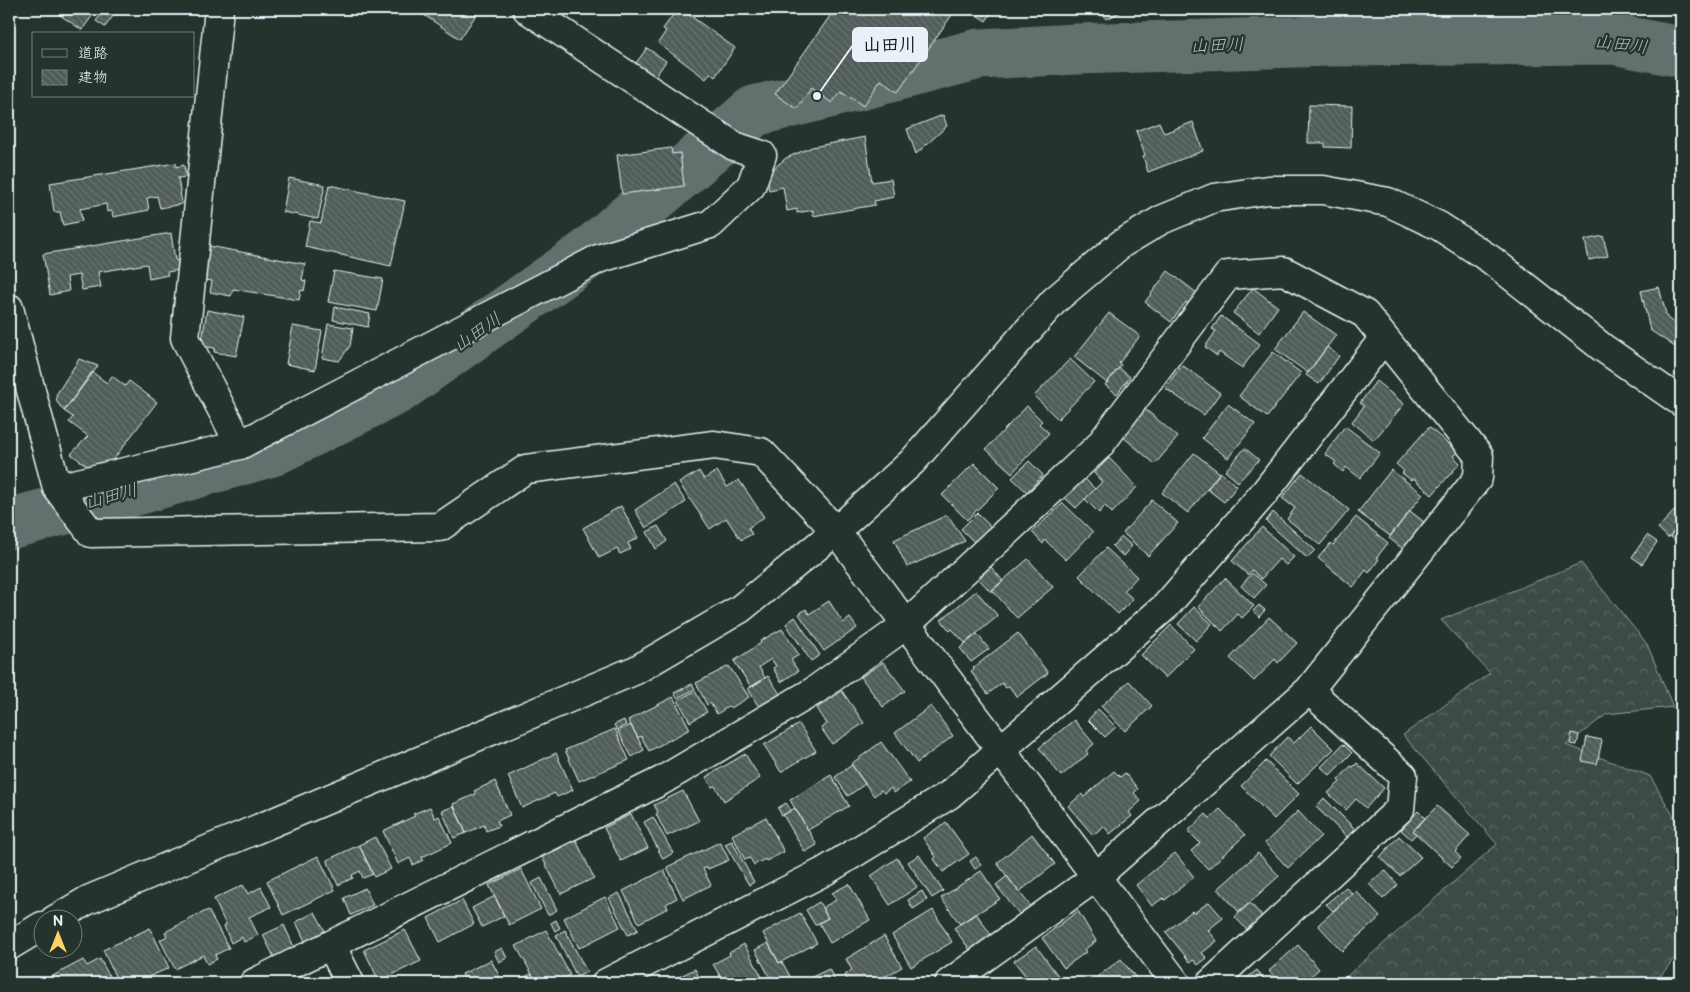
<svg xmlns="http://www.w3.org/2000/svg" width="1690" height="992" font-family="'Balsamiq Sans','Klee One',sans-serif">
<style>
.forest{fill:url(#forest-crowns);stroke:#939ea0}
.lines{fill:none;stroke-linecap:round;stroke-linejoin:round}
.river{stroke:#636f6d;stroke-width:51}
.building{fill:url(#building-back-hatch);stroke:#e8f1f8}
.minor-casing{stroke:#e8f1f8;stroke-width:31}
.tertiary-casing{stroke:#e8f1f8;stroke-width:31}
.minor{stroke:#26332d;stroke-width:28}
.tertiary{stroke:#26332d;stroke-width:28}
.labels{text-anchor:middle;stroke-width:4.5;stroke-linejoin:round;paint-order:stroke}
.water-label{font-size:18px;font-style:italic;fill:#b3bdc0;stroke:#26332d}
.leader{fill:none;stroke:#e8f1f8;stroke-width:2}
.callout-dot{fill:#e8f1f8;stroke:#26332d;stroke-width:2}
.callout{fill:#e8f1f8;stroke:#e8f1f8;stroke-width:2}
.callout-label{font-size:18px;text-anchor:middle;font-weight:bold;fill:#111}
</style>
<defs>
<pattern id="forest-crowns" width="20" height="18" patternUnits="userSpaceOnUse" patternTransform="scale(1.25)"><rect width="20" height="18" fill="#3e4b47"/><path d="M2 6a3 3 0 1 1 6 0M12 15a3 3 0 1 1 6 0" fill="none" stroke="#5a6562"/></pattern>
<pattern id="building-back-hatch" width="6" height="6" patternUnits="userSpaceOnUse" patternTransform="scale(1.25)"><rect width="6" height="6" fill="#505c59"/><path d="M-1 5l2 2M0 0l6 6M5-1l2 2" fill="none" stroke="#697472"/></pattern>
</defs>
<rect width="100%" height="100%" fill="#26332d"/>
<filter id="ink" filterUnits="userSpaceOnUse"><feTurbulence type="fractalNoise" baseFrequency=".02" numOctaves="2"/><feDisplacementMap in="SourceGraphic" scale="10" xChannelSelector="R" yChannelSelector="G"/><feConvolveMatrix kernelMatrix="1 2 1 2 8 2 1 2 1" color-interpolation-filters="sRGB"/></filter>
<g filter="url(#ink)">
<path class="forest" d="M1581 563 1647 644 1673 707 1607 714 1566 745 1650 776 1681 829V950L1655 983H1561L1549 981 1546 983H1339L1497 844 1403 735 1490 673 1441 620Z"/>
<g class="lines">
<path class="river" d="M9 524 143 488 272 451 397 389 588 254 754 111 758 110 817 96 979 54 1077 49 1330 41 1613 39 1681 52"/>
</g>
<path class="building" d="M51 9H97L82 30Z
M105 9H118L105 27 96 21Z
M415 9H480L460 39Z
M681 9 735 48 715 77 710 73 706 79 658 43 666 31 663 29 675 12 677 13Z
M835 9H949L954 12 898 92 881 80 863 106 841 91 832 103 811 88 797 109 775 94Z
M967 9H994L986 21Z
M1092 9H1126L1107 19Z
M647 48 666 61 655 77 636 63Z
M1309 105 1352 106 1351 148 1325 147V143H1308Z
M943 115 947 126 916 154 907 129Z
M1159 122 1164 133 1193 122 1203 151 1148 172 1143 156 1145 155 1136 131Z
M865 137 872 182 891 179 894 197 874 201 875 205 813 216V210L797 213V209L787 211 783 187 769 190 766 175 786 158 812 147Z
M671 148 672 154 680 153 684 186 622 194 617 155Z
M176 163V167L184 165 186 177 178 178 182 204 160 208 157 196 147 198 149 210 113 217 112 211 107 212 106 204 80 209 82 221 63 225 60 212H54L50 183Z
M289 178 325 185 318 219 283 212Z
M329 185 405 201 391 266 305 247 310 221 321 223Z
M171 233 175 260H177L179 270 167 272 168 275 149 279 147 264 98 272 101 287 82 290 79 275 67 277 69 291 50 295 43 254Z
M1603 236 1608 256 1589 260 1585 240Z
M209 246 305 264 302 280 306 281 304 291 301 290 299 300 233 289 231 296 210 292 212 281 203 280Z
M334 271 383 279 377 311 328 302Z
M1168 271 1197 293 1188 305 1186 302 1171 322 1145 302Z
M1659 287 1667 318 1681 328V351L1650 330 1641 291Z
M1253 288 1278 307 1259 333 1233 313Z
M335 307 370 314 368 327 333 320Z
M207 310 244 317 236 356 214 352 215 348 201 346Z
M1303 312 1336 335 1308 373 1275 349Z
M1109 313 1140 336 1119 363 1121 365 1107 383 1074 357Z
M1221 316 1260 344 1242 368 1219 352 1217 356 1205 347 1216 331 1212 329Z
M328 324 353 328 350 346 339 361 322 358Z
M293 326 322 331 315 370 286 364Z
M1327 347 1339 356 1319 384 1306 375Z
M1273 352 1301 373 1267 417 1239 396Z
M79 359 98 366 64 411 57 402 56 395Z
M1070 359 1094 382 1058 419 1034 396Z
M1182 365 1220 393 1204 415 1165 388Z
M1119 368 1130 377 1117 394 1105 385Z
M92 372 107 383 112 376 125 386 129 381 157 402 110 464 107 461 97 473 71 454 88 436 69 422 73 417 64 411Z
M1376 381 1404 404 1374 440 1352 422 1364 406 1360 403Z
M1228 404 1255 424 1228 458 1202 438Z
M1027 406 1042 421 1039 424 1049 433 1012 473 986 449Z
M1145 409 1178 437 1155 464 1122 436Z
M1345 426 1380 453 1360 478 1346 467 1343 472 1334 464 1336 462 1325 454Z
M1429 427 1457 452 1453 456 1460 463 1432 495 1413 478 1411 480 1402 473 1404 471 1396 464Z
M1245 448 1259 460 1238 482 1225 471Z
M1194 453 1220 473 1188 513 1162 493Z
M1109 458 1137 487 1112 513 1105 506 1099 513 1085 499 1102 482 1094 473Z
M1029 461 1043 475 1027 492 1012 478Z
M974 463 999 488 967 520 942 495Z
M1391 470 1423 494 1390 536 1358 512Z
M699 471 704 479 717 471 727 487 739 480 764 517 748 528 752 534 741 540 726 518 710 529 679 483Z
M1220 472 1237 486 1224 502 1207 489Z
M1302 473 1349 510 1320 545 1287 519 1295 508 1282 498Z
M1083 477 1095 489 1076 508 1064 497Z
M674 484 686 502 646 528 635 510Z
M1152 500 1178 523 1148 556 1123 533Z
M1063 503 1093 532 1066 560 1045 540 1043 544 1032 532Z
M1681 504V524L1668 538 1658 528Z
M621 506 638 538 628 543 631 549 620 554 617 549 599 558 583 528Z
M1410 511 1424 522 1403 549 1389 538Z
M1273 512 1315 550 1307 558 1266 521Z
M977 513 992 528 975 543 961 529Z
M947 515 965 541 907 567 894 540Z
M1356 517 1388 543 1377 557 1379 559 1369 573 1366 570 1353 587 1318 558 1331 543 1333 545Z
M1681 524V546L1670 536Z
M658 526 667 541 656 549 647 532Z
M1262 527 1294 557 1286 565 1279 559 1261 579 1252 570 1248 575 1232 561Z
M1647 535 1657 542 1642 564 1632 557Z
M1122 537 1132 546 1123 556 1112 546Z
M1106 548 1137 577 1124 591 1133 599 1118 614 1079 576Z
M1028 559 1053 587 1017 618 992 590Z
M991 567 1003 581 991 592 978 578Z
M1252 573 1266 585 1254 598 1241 586Z
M1225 578 1254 606 1242 618 1238 614 1222 631 1198 607Z
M976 591 998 616 965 643 952 629 950 631 941 620Z
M829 601 843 623 850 618 857 628 824 651 799 614 806 609 809 614Z
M1259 605 1265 610 1259 617 1253 611Z
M1194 607 1212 624 1196 641 1178 624Z
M795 617 820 655 811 661 786 624Z
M1269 617 1297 643 1278 663 1275 659 1254 681 1230 658Z
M1171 625 1194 649 1165 678 1141 655Z
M782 629 799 655 791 660 798 671 781 682 773 668 776 666 771 659 759 667 765 678 751 687 734 661 761 643 760 641Z
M1018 633 1048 673 1017 697 1009 686 1006 688 1002 683 988 694 971 672 974 669 973 668Z
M977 634 989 649 971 662 960 648Z
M883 662 905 691 883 707 861 677Z
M729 666 749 697 731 708 729 706 717 714 710 703 707 705 696 683Z
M768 676 780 694 759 707 748 689Z
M1129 681 1152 706 1125 731 1101 706Z
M692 684 695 689 677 698 674 693Z
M695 691 707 712 690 722 678 700Z
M842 691 864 723 832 744 821 728 827 724 817 708Z
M673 697 690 729 649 751 641 736 638 738 628 720Z
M931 706 953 736 917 763 895 733Z
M1098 709 1116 727 1105 737 1088 720Z
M624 720 626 725 617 730 614 725Z
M1074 720 1094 744 1086 751 1088 754 1061 776 1039 748Z
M799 724 816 751 781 772 764 745Z
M631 725 644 750 632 757 618 731Z
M1311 726 1334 749 1297 784 1269 756 1287 737 1294 743Z
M615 729 629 760 579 781 565 750Z
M1572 733 1579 735 1577 745 1570 744Z
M1587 737 1602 740 1597 764 1582 761Z
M881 742 910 782 894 793 891 788 884 793 881 790 874 796 851 764Z
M1343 744 1352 753 1330 775 1321 767Z
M556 753 573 790 557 797 555 793 522 808 508 776Z
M745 754 760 778 724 801 715 786 712 787 706 777Z
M1266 761 1299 794 1274 819 1241 786Z
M1357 763 1384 788 1366 808 1356 799 1346 810 1328 793 1340 782 1338 780 1351 766 1353 767Z
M852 765 865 784 848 796 835 777Z
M1114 771 1120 777 1125 773 1138 789 1134 793 1141 801 1129 812 1132 816 1110 834 1104 826 1093 835 1068 806 1082 794 1084 797Z
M831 775 849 806 808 830 790 800Z
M495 781 510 815 497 821 499 826 486 831 484 825 466 833 453 804 476 794 474 791Z
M683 791 699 821 667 836 656 814 658 812 654 805Z
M1324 798 1355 829 1347 837 1316 807Z
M786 803 791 810 782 816 778 808Z
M454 806 466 833 454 838 442 811Z
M1437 806 1470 835 1455 852 1461 858 1452 867 1413 831Z
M430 807 435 818 439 816 452 843 422 857 423 860 413 865 410 858 398 864 383 831 415 816 413 814Z
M795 808 817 845 805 852 783 815Z
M1220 809 1245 835 1208 869 1191 851 1200 843 1188 831 1206 814 1210 818Z
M1298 811 1321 836 1288 868 1265 843Z
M1418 811 1425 818 1413 831 1416 834 1411 839 1401 830Z
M631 814 648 848 621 861 604 828Z
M653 817 673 853 663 859 644 822Z
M766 817 784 852 766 861 765 859 754 865 750 858 745 860 732 835Z
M946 822 969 854 943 872 934 859 936 857 923 838Z
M1032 834 1055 864 1019 892 997 863Z
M1399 836 1421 857 1400 876 1380 857Z
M375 837 391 869 374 877 359 845Z
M576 840 594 878 561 894 542 857Z
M732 841 754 882 749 885 725 844Z
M720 842 729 860 708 869 707 867 703 869 711 885 683 899 667 867Z
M359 845 373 874 363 878 360 871 352 875 353 878 338 885 327 860Z
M1175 853 1194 877 1165 900 1163 898 1152 906 1136 885Z
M1258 853 1279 876 1239 912 1218 889Z
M919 855 943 891 932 898 908 862Z
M318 856 335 890 283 915 267 881Z
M976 857 981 865 975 869 970 861Z
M897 858 917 887 890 905 871 876Z
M521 869 541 909 509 925 489 885Z
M664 870 677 898 666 904 668 908 639 923 623 891Z
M1385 870 1398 885 1383 899 1369 884Z
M981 871 1000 899 960 924 941 898Z
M1007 876 1031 907 1020 915 996 885Z
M541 878 557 910 548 915 532 883Z
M849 884 870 920 830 943 819 923 828 918 822 908 836 900 832 893Z
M243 885 248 894 261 887 271 907 249 917 258 935 244 942 242 937 231 943 224 926 226 925 214 899Z
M1346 887 1352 894 1333 911 1326 904Z
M365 888 373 905 351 915 344 898Z
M922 891 927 900 913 909 908 900Z
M1356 891 1380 917 1342 951 1318 925Z
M619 893 638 930 628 935 609 898Z
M495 896 504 916 482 927 472 908Z
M605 897 620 927 579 948 564 918Z
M462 900 474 924 440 942 428 918Z
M819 902 828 918 815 925 806 910Z
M1209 902 1223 918 1208 930 1217 941 1202 953 1207 958 1198 965 1194 960 1190 962 1166 932 1192 911 1194 913Z
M1250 903 1263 917 1248 931 1235 917Z
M208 910 229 948 215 955 217 959 207 964 203 955 175 969 160 940 167 936 165 932Z
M933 910 952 942 911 967 892 935Z
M1078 911 1096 941 1084 950 1086 952 1064 968 1042 938Z
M315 912 325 931 305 941 296 922Z
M800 913 817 943 779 963 763 933Z
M976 913 991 935 970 950 954 928Z
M556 920 560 928 555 931 551 923Z
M284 925 294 947 274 957 263 935Z
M150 928 169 968 135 983H133L131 979 122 983 119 977 116 978 103 950Z
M405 930 421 961 379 981 364 950Z
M546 930 570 975 555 983H537L516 946Z
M565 930 587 972 577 977 556 935Z
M884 936 902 967 874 983H849L845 975 852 970 846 959Z
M768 943 779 963 782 962 791 978 781 983H773L755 950Z
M744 944 762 977 752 983H747L746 982 743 983H724L713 964 730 955 729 953Z
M1298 945 1319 969 1303 983H1279L1269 971Z
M1036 946 1059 977 1051 983H1031L1014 961Z
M502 948 507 958 499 962 494 952Z
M100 959 113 983H52L49 978 83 960 87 966Z
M1121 959 1140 983H1089Z
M491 960 503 983H466L462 974Z
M695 969 702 983H666Z
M829 969 836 983H799Z
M1257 970 1267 983H1240Z
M531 974 536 983H511Z
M445 977 449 983H440L438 980Z
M306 978 309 983 313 981 314 983H289L297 979 299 982Z"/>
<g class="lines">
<defs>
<path id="minor" d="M219 9 185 338 240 445
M9 308 57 488 91 533 440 527 526 469 714 445 761 452 836 531 1176 983
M57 488 240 445 598 259 711 224 751 186 762 155 734 146 527 9
M331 945 350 983
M254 983 661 781 814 691 906 625 1099 446 1228 275 1284 271 1365 314 1479 456 1478 478 1309 690 1096 877 949 983
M606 983 825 871 949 795 1166 606 1265 492 1384 338
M1211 983 1400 809 1403 776 1309 690"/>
<path id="tertiary" d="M54 920 88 900 636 670 740 609 836 531 912 462 1054 301 1121 244 1161 220 1214 198 1268 190H1323L1388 202 1439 226 1490 259 1603 348 1681 402
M9 946 42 926"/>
</defs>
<use href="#minor" class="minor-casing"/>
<use href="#tertiary" class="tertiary-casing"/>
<use href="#minor" class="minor"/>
<use href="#tertiary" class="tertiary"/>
</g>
</g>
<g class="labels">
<g class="water-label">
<text transform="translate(1621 44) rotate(7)" y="6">山田川</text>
<text transform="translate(1217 45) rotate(-2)" y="6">山田川</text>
<text transform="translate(477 332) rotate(-35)" y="6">山田川</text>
<text transform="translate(111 496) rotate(-15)" y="6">山田川</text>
</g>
</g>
<path class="leader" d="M817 96L853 45"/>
<circle class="callout-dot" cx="817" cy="96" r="5"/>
<rect class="callout" x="853" y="28" width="74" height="33" rx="5"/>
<g class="callout-label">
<text x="890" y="51">山田川</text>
</g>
<rect width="1690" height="992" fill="none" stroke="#26332d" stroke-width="30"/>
<rect x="15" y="15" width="1660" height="962" fill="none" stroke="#e8f1f8" stroke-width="2" filter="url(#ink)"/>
<rect x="32" y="32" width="162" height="65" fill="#26332d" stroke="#747f7e"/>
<rect x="42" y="49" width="25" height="8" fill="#26332d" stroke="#747f7e"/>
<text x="78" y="58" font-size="15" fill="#e8f1f8">道路</text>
<rect x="42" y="70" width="25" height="15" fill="url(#building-back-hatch)" stroke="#747f7e"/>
<text x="78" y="82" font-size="15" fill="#e8f1f8">建物</text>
<g transform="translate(58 934)"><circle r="24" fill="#26332d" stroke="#747f7e"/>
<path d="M0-4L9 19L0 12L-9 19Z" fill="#ffd166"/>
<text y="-8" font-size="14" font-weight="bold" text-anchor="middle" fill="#e8f1f8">N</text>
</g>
</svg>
